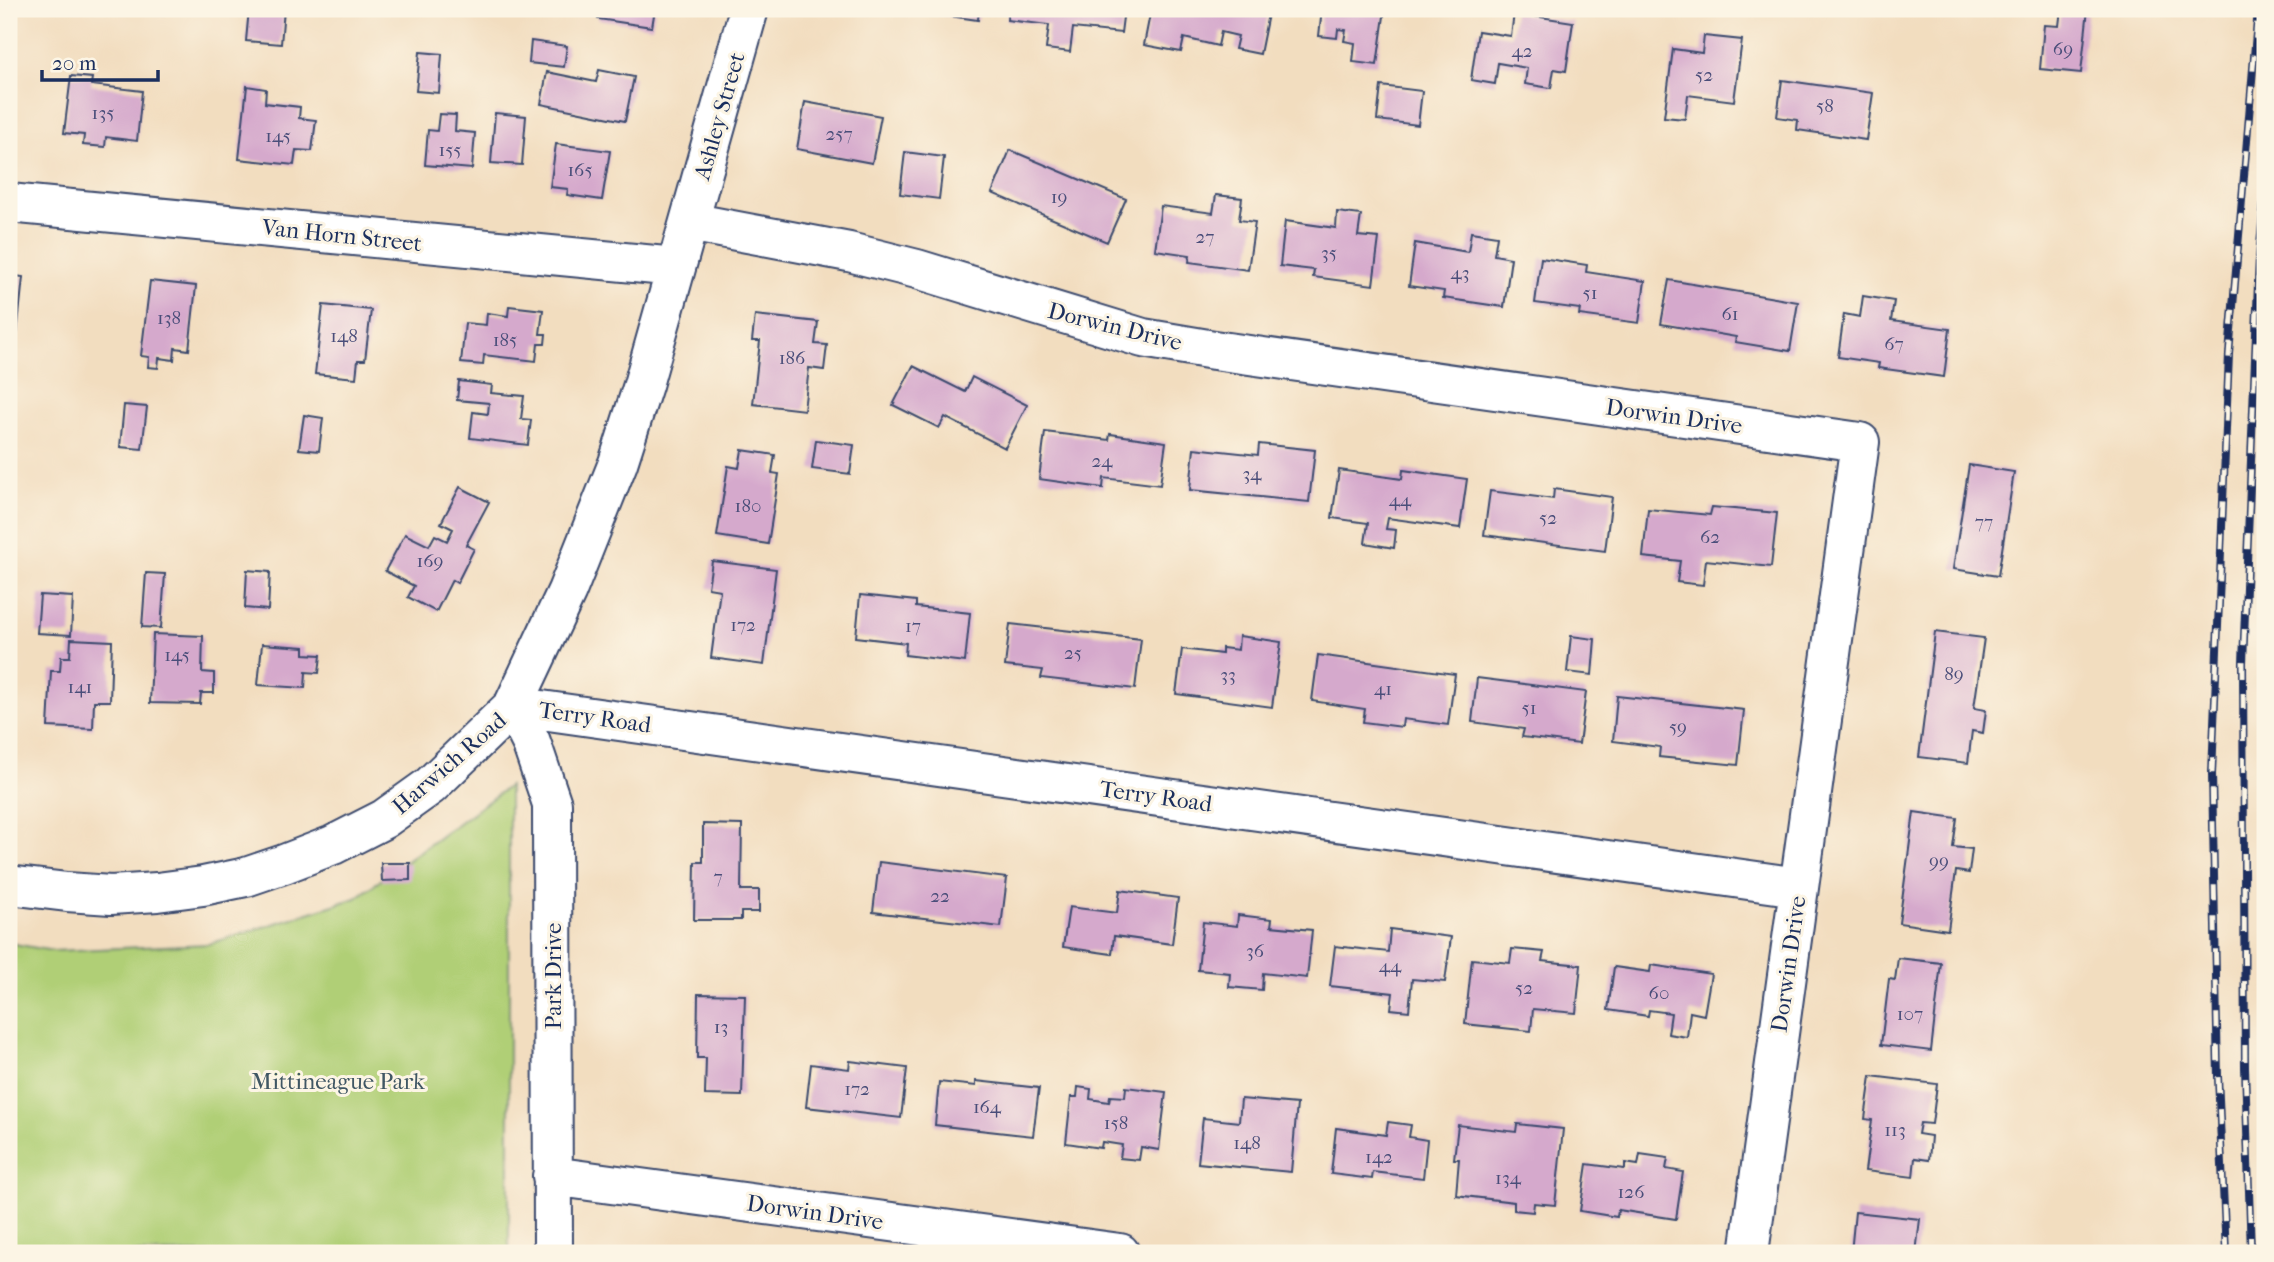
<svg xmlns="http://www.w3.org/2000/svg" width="2274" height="1262" font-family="'IM FELL French Canon',serif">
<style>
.green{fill:#b0cf76;stroke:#667f6a;stroke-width:2}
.building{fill:#d5a9cc}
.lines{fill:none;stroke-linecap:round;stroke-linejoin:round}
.minor-casing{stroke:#3b496d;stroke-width:42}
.minor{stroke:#fff;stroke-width:38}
.rail-casing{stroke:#1b2f5e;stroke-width:8}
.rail{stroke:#fcf5e5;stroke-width:5;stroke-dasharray:16;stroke-linecap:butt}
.labels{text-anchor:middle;stroke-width:6;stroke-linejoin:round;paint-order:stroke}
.number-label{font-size:19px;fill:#4a4e7a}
.street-label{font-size:23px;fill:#1b2f5e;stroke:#fcf5e5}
.park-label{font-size:23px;fill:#405764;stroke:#fcf5e5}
</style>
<rect width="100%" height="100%" fill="#fcf5e5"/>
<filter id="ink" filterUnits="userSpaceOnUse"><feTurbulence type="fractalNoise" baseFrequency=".0143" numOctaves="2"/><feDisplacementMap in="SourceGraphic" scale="14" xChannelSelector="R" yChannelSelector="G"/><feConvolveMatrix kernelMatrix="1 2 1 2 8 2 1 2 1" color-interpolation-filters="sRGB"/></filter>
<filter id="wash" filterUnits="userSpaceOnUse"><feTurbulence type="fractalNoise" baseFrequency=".00686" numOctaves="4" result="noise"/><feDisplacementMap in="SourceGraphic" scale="28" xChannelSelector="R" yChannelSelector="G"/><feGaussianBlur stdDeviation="1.57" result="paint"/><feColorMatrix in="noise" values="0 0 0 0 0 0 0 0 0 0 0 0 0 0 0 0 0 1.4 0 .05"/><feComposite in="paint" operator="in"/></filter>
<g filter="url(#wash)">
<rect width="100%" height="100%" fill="#f2ddbf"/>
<path class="green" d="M509 786V1253H9V943L53 951 209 944 356 898Z"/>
<g id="blocks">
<path class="building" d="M249 9H284L281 44 246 41Z
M600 9H655L652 27 598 19Z
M943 9H979L978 20 942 15Z
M1008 9H1124L1121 33 1073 28 1070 52 1046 49 1049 25 1007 20Z
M1151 9H1167L1194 14 1196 9H1269L1260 54 1235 49 1238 36 1221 32 1218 46 1184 38 1181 52 1144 45Z
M1322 9H1385L1377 65 1353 62 1355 43 1344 41 1346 30 1338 29 1337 38 1319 36Z
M2061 9H2088L2081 73 2040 69 2044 25 2059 26Z
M1514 13 1573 22 1566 71 1554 69 1551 88 1525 84 1527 68 1498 63 1495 84 1471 80 1478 31 1511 36Z
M1704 36 1742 40 1734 101 1688 95 1685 119 1664 117 1673 49 1702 53Z
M531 41 567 46 564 67 529 63Z
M420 52 442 54 439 93 416 91Z
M599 70 634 77 625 121 541 104 547 72 596 82Z
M71 76 92 78 91 85 142 91 137 141 106 137 105 147 83 145 84 135 64 133Z
M1782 80 1873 93 1866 140 1797 130 1798 120 1777 117Z
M247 86 266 89 265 103 300 107 299 118 316 120 312 151 296 150 294 165 239 159Z
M1381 86 1422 91 1418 125 1377 120Z
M805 102 881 116 872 163 797 149Z
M495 113 526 116 522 165 491 163Z
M439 114 456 115 455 131 475 133 472 169 425 165 428 130 437 131Z
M556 144 610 151 602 200 567 195 568 189 550 187Z
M1010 150 1126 199 1107 242 992 193Z
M905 152 944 157 939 199 900 194Z
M1216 195 1242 198 1239 220 1255 222 1248 270 1189 262 1190 255 1155 250 1161 206 1213 213Z
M1337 212 1361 215 1358 236 1379 238 1373 285 1313 277 1314 270 1280 266 1285 221 1336 228Z
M1471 232 1497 236 1494 255 1511 258 1504 307 1443 298 1444 291 1409 286 1415 243 1468 252Z
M1541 258 1587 265 1586 272 1645 281 1639 323 1579 315 1580 309 1535 303Z
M9 275 23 277 16 344 9 343Z
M1669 280 1798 302 1790 351 1735 342 1736 337 1661 324Z
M150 281 196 286 189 350 175 348 174 360 159 358 158 368 148 367 149 357 141 356Z
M1863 296 1894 301 1891 321 1950 329 1944 377 1878 368 1879 363 1838 357 1844 314 1860 317Z
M323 305 371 310 365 360H358L356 378 315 374Z
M509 306 543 310 540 334H546L545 344H538L536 361 484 355 483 365 461 363 465 323 486 325 487 313 508 316Z
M755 315 818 322 815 344 827 345 824 370 809 368 804 410 753 404 760 341H752Z
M913 366 965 392 972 377 1027 405 1005 448 945 417 939 428 893 405Z
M459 381 492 385 491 393 524 396 521 419 531 420 528 445 470 438 473 412 488 414 489 403 457 400Z
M124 405 147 407 142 449 120 447Z
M304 415 323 418 319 451 299 449Z
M1045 432 1109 440 1110 434 1166 442 1160 485 1104 478 1103 488 1039 479Z
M816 440 854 445 850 474 812 469Z
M1259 444 1315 450 1309 502 1190 490 1194 448 1258 455Z
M742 450 775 455 772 473 779 474 768 544 717 536 728 466 739 468Z
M1969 465 2014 472 1998 576 1953 569Z
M1339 470 1402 479 1403 470 1467 479 1460 528 1388 518 1386 529 1396 530 1394 548 1365 543 1368 523 1332 518Z
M460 487 489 502 466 545 474 549 457 583 452 580 436 612 408 597 414 586 385 571 405 534 429 546 435 535 447 541 453 529 441 523Z
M1554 489 1612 497 1605 551 1484 535 1490 491 1553 499Z
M1712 507 1777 513 1771 567 1706 560 1703 585 1677 582 1680 561 1643 557 1648 509 1710 515Z
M712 561 776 569 764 665 711 658 720 590 708 588Z
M247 570 270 572 268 610 245 608Z
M146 573 165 574 161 628 142 627Z
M40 595 73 597 71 635 37 633Z
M860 595 916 601V607L970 613 965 662 905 655 906 643 856 637Z
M1010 624 1141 639 1135 689 1041 678 1043 670 1005 666Z
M1935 632 1984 638 1974 708 1986 710 1983 733 1972 731 1968 763 1919 757Z
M153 634 203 636 202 672 214 673V693H201L200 704 150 703Z
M1239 636 1281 642 1272 707 1176 694 1182 649 1222 654V648L1238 650Z
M1571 636 1595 639 1592 675 1567 672Z
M71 639 112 641 110 701H94L93 729 48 727 51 671H60L61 657H70Z
M262 644 304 647V654L321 655 319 673 306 672 305 688 258 685Z
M1318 655 1455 674 1448 725 1403 719 1402 727 1363 722 1365 709 1312 701Z
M1477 678 1586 692 1579 744 1522 737 1524 729 1472 722Z
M1617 696 1744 710 1738 765 1659 757 1660 747 1613 741Z
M1914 812 1957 818 1953 847 1972 849 1969 873 1956 871 1948 930 1899 923Z
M703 824 742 825 741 890H759V912H741V920H694L695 862H703Z
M879 862 1007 878 1001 927 873 912Z
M381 863H410V880L382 881Z
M1120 890 1178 898 1172 944 1114 936 1112 954 1063 947 1069 907 1117 913Z
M1238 915 1272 919 1271 926 1312 930 1307 978 1263 973 1262 990 1229 987 1230 973 1198 970 1203 922 1237 926Z
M1390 929 1451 937 1445 982 1412 979 1409 1011 1391 1009 1393 993 1330 986 1335 946 1388 952Z
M1512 949 1544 952 1542 961 1581 965 1576 1013 1533 1009 1531 1031 1465 1024 1472 959 1510 963Z
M1898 958 1941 963 1931 1051 1881 1045 1889 979 1895 980Z
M1651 965 1711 974 1704 1015 1690 1012 1687 1037 1668 1034 1671 1013 1649 1010 1648 1016 1608 1010 1614 967 1650 972Z
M698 994 745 995 742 1096 705 1095 706 1058H697Z
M850 1061 907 1068 901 1118 806 1107 811 1064 849 1069Z
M1871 1076 1937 1084 1932 1124 1920 1123 1918 1134 1931 1136 1929 1160 1915 1158 1913 1177 1865 1171 1872 1120 1865 1119Z
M976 1081 1039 1088 1033 1136 935 1125 939 1082 976 1086Z
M1078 1087 1091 1089 1090 1099 1109 1102 1110 1096 1125 1097 1126 1087 1166 1092 1159 1150 1141 1147 1139 1160 1120 1158 1122 1145 1102 1142 1101 1148 1066 1143 1071 1097H1077Z
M1241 1099 1297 1104 1291 1172 1198 1163 1203 1118 1239 1122Z
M1388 1122 1411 1125 1409 1137 1427 1140 1423 1178 1373 1172 1372 1179 1331 1174 1336 1128 1386 1135Z
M1517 1124 1563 1129 1555 1205 1534 1203 1533 1212 1514 1210V1202L1456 1195 1459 1159H1454L1458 1125 1516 1132Z
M1640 1154 1668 1158 1666 1169 1683 1172 1676 1219 1618 1210 1617 1217 1580 1211 1587 1164 1625 1169V1163L1638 1165Z
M1855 1212 1920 1219 1916 1253H1851Z"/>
</g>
</g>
<g filter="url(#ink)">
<use href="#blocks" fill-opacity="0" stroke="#3b496d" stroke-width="2"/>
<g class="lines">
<defs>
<path id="minor" d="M9 203 676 267
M689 222 849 252 917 269 1143 338 1214 350 1860 442 1749 1253
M513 706 1799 887
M513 706 531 742 552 804 553 1253
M9 885 67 892 111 895 157 892 203 886 246 877 284 864 333 845 384 819 430 786 513 706 567 591 618 463 643 385 749 9
M552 1176 1120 1253"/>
</defs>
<use href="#minor" class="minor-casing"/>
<use href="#minor" class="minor"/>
<defs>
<path id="rail" d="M2226 1253 2218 1077 2212 774 2229 354 2258 9
M2251 1253 2245 1067 2243 663 2259 258 2265 188"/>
</defs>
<use href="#rail" class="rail-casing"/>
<use href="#rail" class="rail"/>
</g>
</g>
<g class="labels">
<g class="number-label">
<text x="2063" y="55">69</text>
<text x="1522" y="57">42</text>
<text x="1704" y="81">52</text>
<text x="1825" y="112">58</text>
<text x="103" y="119">135</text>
<text x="839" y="140">257</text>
<text x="278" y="142">145</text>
<text x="450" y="156">155</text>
<text x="580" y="176">165</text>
<text x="1059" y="203">19</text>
<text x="1205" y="243">27</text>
<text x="1329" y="259">35</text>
<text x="1460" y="279">43</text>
<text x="1590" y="299">51</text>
<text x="1730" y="320">61</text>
<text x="169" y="324">138</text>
<text x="344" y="342">148</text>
<text x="505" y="346">185</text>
<text x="1894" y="350">67</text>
<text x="792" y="364">186</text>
<text x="1102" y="467">24</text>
<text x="1252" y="480">34</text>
<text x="1400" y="506">44</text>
<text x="748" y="512">180</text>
<text x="1548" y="524">52</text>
<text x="1984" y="528">77</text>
<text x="1710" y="543">62</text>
<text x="430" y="567">169</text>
<text x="743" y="631">172</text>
<text x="913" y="632">17</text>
<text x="1073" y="659">25</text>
<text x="177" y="661">145</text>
<text x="1954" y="680">89</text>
<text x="1228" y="681">33</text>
<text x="80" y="693">141</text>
<text x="1383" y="695">41</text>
<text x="1529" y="714">51</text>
<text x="1678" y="733">59</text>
<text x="1939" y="867">99</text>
<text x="718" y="883">7</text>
<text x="940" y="902">22</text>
<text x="1255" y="957">36</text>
<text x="1390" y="972">44</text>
<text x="1524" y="994">52</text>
<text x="1659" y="999">60</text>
<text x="1910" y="1020">107</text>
<text x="721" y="1033">13</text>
<text x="857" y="1095">172</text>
<text x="987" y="1113">164</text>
<text x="1116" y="1129">158</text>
<text x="1895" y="1136">113</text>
<text x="1247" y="1149">148</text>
<text x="1379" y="1163">142</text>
<text x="1508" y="1184">134</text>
<text x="1631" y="1198">126</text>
</g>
<g class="street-label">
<text transform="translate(719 116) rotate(-74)" y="8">Ashley Street</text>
<text transform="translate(342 235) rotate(6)" y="8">Van Horn Street</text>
<text transform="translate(1115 326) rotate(14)" y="8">Dorwin Drive</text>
<text transform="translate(1674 416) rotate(8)" y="8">Dorwin Drive</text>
<text transform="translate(595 717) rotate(8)" y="8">Terry Road</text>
<text transform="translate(449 763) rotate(-41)" y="8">Harwich Road</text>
<text transform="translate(1156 796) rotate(8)" y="8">Terry Road</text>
<text transform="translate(1788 964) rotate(-82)" y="8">Dorwin Drive</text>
<text transform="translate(553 976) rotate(-90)" y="8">Park Drive</text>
<text transform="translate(815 1212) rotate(8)" y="8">Dorwin Drive</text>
</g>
<g class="park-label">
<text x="338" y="1089">Mittineague Park</text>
</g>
</g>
<rect width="2274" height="1262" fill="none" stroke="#fcf5e5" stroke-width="35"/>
<path d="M42 70v10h116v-10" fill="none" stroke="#1b2f5e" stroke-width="3.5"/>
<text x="52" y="70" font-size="21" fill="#1b2f5e" stroke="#fcf5e5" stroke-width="5" paint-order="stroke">20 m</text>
</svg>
